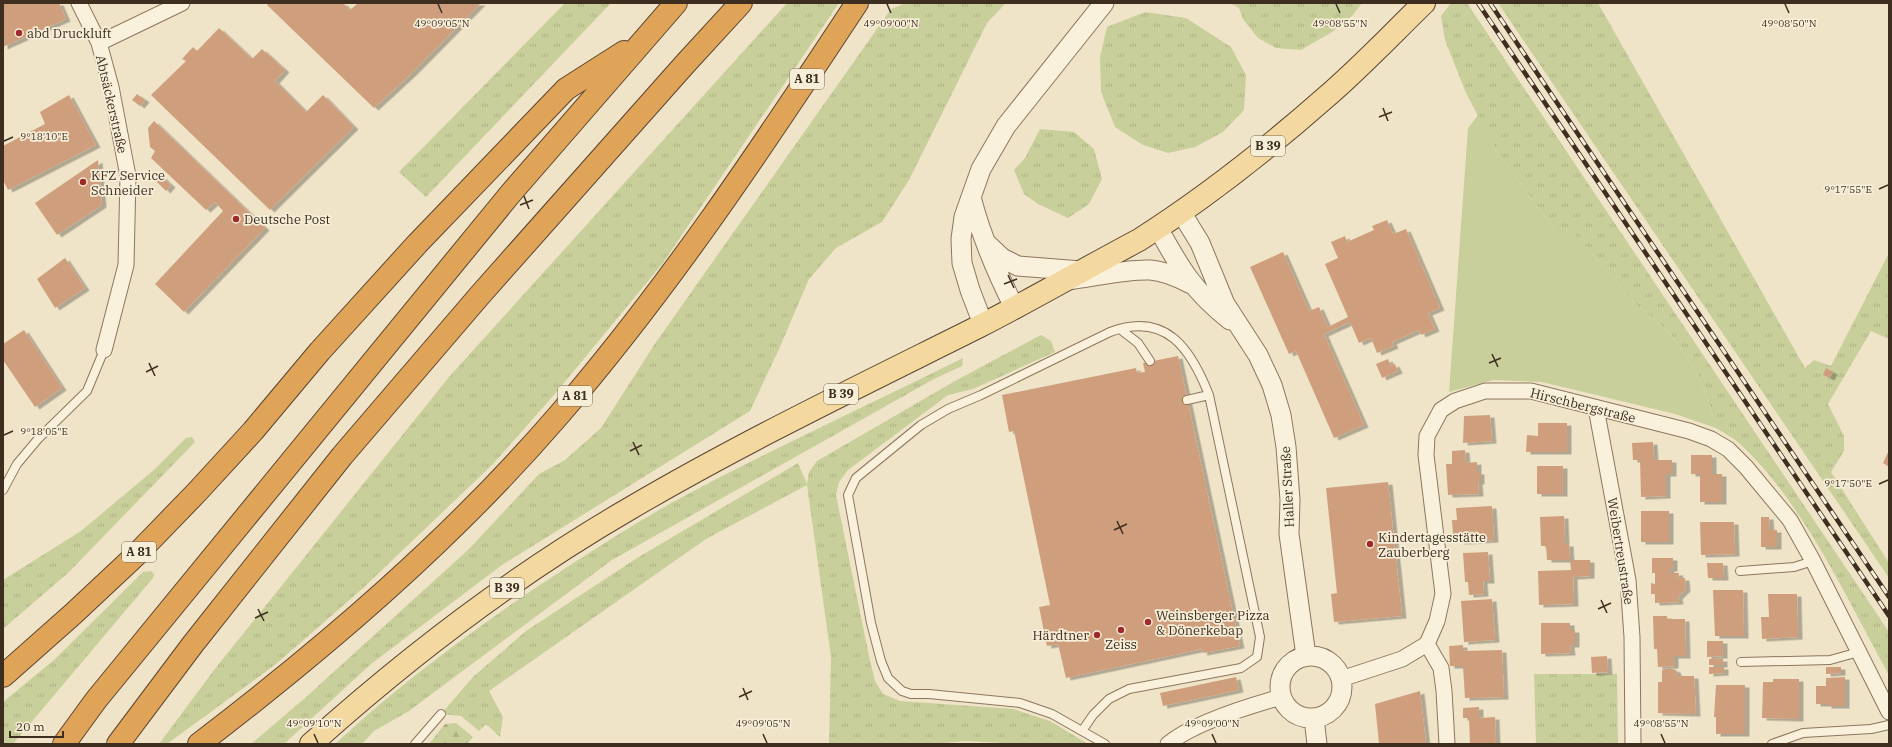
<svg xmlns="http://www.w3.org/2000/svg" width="1892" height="747" font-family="'IBM Plex Serif',serif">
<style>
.grass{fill:url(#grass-tufts)}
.forest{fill:url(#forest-firs)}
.garden{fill:#c9cf9b}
.building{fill:#cf9f7d;filter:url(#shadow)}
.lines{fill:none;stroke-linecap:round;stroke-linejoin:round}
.service-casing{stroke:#8d765c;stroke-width:10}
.minor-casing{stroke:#8d765c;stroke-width:17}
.tertiary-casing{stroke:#8d765c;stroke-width:21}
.primary-casing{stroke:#5b4430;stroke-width:24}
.motorway-casing{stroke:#5b4430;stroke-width:24}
.service{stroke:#faf1dc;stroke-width:8}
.minor{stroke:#faf1dc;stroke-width:15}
.tertiary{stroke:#faf1dc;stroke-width:19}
.primary{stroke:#f3d9a0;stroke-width:22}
.motorway{stroke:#e0a458;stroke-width:22}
.rail-casing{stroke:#3d2e20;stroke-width:4.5}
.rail{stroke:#f7eed8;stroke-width:3;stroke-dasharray:9;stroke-linecap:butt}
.ticks{fill:none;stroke:#3d2e20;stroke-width:1.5}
.poi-dot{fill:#9e2a2b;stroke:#f7eed8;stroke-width:1.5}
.labels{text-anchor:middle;stroke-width:3.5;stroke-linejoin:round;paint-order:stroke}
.shield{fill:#f7eed8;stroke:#756857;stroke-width:1}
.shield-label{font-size:12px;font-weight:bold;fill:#3d2e20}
.poi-label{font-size:13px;fill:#3d2e20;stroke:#f7eed8;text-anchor:start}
.street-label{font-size:13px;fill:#3d2e20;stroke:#f7eed8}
.ticks-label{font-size:10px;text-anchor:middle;fill:#3d2e20;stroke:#f7eed8;stroke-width:3.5;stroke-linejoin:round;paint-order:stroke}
</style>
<defs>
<pattern id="grass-tufts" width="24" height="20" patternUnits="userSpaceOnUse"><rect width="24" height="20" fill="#c9cf9b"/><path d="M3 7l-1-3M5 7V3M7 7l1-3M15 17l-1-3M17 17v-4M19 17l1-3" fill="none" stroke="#aeb285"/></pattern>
<pattern id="forest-firs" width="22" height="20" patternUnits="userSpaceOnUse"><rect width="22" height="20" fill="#c9cf9b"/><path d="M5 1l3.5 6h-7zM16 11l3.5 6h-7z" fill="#aeb285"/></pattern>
<filter id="shadow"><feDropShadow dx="4.5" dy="2.5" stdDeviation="0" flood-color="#0004"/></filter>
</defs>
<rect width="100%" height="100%" fill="#f0e4c8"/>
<path class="grass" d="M565 3H611L426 197 399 172Z
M787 3H839L663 263 554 395 492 465 362 589 276 664 167 744H159L214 670 449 377Z
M906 3H1006L987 23 909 180 882 222 836 248 809 279 779 349 750 411 502 565 371 664 284 744H251L305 698 469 549 539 474 565 460 601 428 654 345 891 9Z
M1230 3H1362L1352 16 1332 32 1301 50 1276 48 1258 38 1243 19 1239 8Z
M1451 3H1467L1889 632V675C1848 601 1803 502 1741 445 1734 438 1724 433 1716 428L1710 406 1697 373 1670 333 1632 301 1587 247 1555 231 1496 150 1466 93 1445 40 1441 16Z
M1498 3H1598L1805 368 1814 360 1831 366 1889 253V339L1871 331 1828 404 1844 436V451L1831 472 1889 563V578Z
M1145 12 1186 18 1231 47 1246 75 1244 110 1223 132 1195 147 1168 153 1143 145 1115 127 1101 92 1100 57 1107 27Z
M1040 129 1074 132 1094 149 1102 179 1089 204 1068 218 1038 204 1024 194 1014 170 1025 158Z
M1041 335 1051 341 1055 352 973 389 948 395 848 470 839 482 836 495 869 656 875 681 883 694 900 701 1013 709 1050 721 1088 744H1025L965 741 933 744H829L831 657 807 485 706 539 489 691 503 717 500 737 486 724 479 731 461 716 441 714 473 677 526 631 637 558 798 463 807 484 809 472 817 461 955 381Z
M963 358 962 366 934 379 612 560 409 711 374 731 362 744H335C409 675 493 615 578 560 609 540 641 520 673 502 768 451 866 406 963 358Z
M192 437 195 442 69 572 3 629V580L81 531 155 469 186 438Z
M151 571 154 574 153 578 13 744H3V702L54 660 143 572Z
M1534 674H1617L1618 744H1536Z"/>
<path class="forest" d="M456 723 473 737 467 744H429L445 724Z"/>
<path class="garden" d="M1478 115 1496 150 1555 231 1568 227 1587 247 1632 301 1670 333 1697 373 1710 406 1716 428 1675 414 1542 382 1493 380 1449 392 1468 128Z"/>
<path class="building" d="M3 3H59L66 19 3 47Z
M269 3H343L350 10 358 3H481L412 73 374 108 267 5Z
M219 28 252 59 262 49 285 70 275 81 306 112 323 95 354 127 270 210 151 95 186 61 182 59 193 47 197 51Z
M137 94 145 100 140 106 132 100Z
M69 95 96 145 8 190 3 180V146L45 124 40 112Z
M154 121 265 228 184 312 155 284 223 211 215 202 206 210 151 158 155 151 150 147 148 128Z
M98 160 102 205 57 235 35 203Z
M158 173 171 185 166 191 153 178Z
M1387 220 1393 234 1406 229 1440 308 1428 313 1435 329 1421 335 1419 330 1392 342 1394 346 1377 353 1371 338 1359 343 1350 322 1324 334 1364 425 1334 438 1296 351 1289 354 1250 267 1283 252 1309 311 1319 307 1328 327 1348 317 1325 264 1338 258 1331 242 1345 236 1347 242 1374 230 1372 226Z
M65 258 85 288 55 308 37 279Z
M24 330 62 388 35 407 3 360V344Z
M1178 356 1240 646 1203 653 1202 649 1066 678 1058 644 1047 646 1039 607 1050 605 1014 431 1009 432 1002 395 1136 368 1137 373 1145 372 1143 363Z
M1388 359 1391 366 1395 364 1398 371 1382 378 1376 364Z
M1826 368 1833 372 1830 378 1823 375Z
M1490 415 1492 441 1463 443 1464 416Z
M1538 423H1567V452H1526L1527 435 1538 436Z
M1653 442 1654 460H1672V474H1666V496L1641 497 1640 460H1633L1632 443Z
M1465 450 1466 463 1477 462V472H1480V482H1478L1479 494 1448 495 1446 464H1452V451Z
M1889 450V467L1883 463Z
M1691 455H1712V474H1722V502H1700V474H1691Z
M1537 466H1563V494H1537Z
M1388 482 1402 616 1334 622 1331 594 1337 593 1326 488Z
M1492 506 1494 540 1460 542 1459 534 1453 535 1452 520H1457L1456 508Z
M1641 511H1669V542H1641Z
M1564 516 1565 544H1569L1570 560H1547L1546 546H1541L1540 517Z
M1761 517H1769L1770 530H1777V547H1761Z
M1700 522H1734L1735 554 1701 555Z
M1488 552 1490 581H1483L1484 594 1469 595 1468 582H1465L1463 553Z
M1652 558H1673V569H1670V573H1679L1678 578H1685L1686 589 1678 597 1679 602 1655 603V594H1651V583L1655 584V573H1652Z
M1570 560H1590V576L1573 577 1574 604 1539 605 1538 571 1571 570Z
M1707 563H1723L1724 578H1708Z
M1713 590H1743L1744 636H1715Z
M1768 594H1797L1798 637 1762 639 1761 617H1769Z
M1492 599 1495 640 1464 642 1461 601Z
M1653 616H1667V619H1685L1686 656H1674V666L1658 667 1657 649H1654Z
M1541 623H1570V630H1575V645H1570L1571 653 1541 654Z
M1707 641H1723V656L1707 657Z
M1463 645V651L1502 650 1504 697 1465 698 1463 666H1450L1449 646Z
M1607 656 1608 672 1592 673 1591 657Z
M1709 659H1723V665H1709Z
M1709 667H1724V673L1709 674Z
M1826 667H1841V673L1826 674Z
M1669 668 1676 670 1678 676H1694L1696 714 1658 713V682H1662V670Z
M1236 677 1239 690 1163 706 1160 693Z
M1845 677V706H1827V704H1816V686H1826V678Z
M1773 679H1799V719L1762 718 1763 682H1773Z
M1716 685H1745V734H1716V717H1714Z
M1420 691 1426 744H1379L1375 704Z
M1479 707V718L1495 717 1496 744H1470L1469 718H1463V708Z"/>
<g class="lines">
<defs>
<path id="service" d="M1120 329 1138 343 1150 361
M1187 400 1209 395
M3 490 17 464 38 439 87 391 104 350
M1740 571 1794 567 1813 561
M1741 662 1830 660 1859 652
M1082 731 1093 715 1109 699 1129 689 1241 668 1257 657 1260 637 1209 395C1191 349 1166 311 1110 332L981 395 948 409 921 425 856 478 848 495 871 623 881 661 888 678 902 691 911 694H929L1020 703 1052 714 1105 744
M415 744 441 714
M1772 744 1803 733 1871 729 1889 725"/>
<path id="minor" d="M79 3 99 43 111 87 128 176 126 265 104 350
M99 43 182 3
M1596 408 1628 580 1632 637 1633 744
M1427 644 1441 668 1444 691 1447 744
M1341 679 1402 659 1427 644 1437 621 1443 594 1426 455 1427 436 1441 410 1455 401 1485 391H1531L1689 431 1711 439 1728 449 1746 467 1790 520 1813 561 1889 712
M1168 744C1193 723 1249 706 1281 697"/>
<path id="tertiary" d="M971 197C981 236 996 271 1014 307
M1181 212 1200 243 1225 304 1258 355 1272 385 1281 415 1286 447 1290 500 1289 534 1306 656
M1158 228C1180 268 1193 291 1230 320
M986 243 1002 258 1018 266 1081 271
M1068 280C1093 277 1125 269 1150 270 1165 271 1178 277 1191 284
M983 324 970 290 962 263 961 239 964 217 981 169 1006 126 1104 3
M1280 687a31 31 0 1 1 62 0a31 31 0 1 1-62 0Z
M1314 718 1317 744"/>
<path id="primary" d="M311 744C409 656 515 575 629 509 743 442 862 385 980 326 1033 299 1086 268 1139 240 1205 198 1267 149 1325 98 1360 68 1391 35 1424 3"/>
<path id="motorway" d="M3 676 73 614 135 556 197 492 253 431 320 351 417 244 566 89 624 52
M64 744 96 700 511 193 676 3
M118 744 193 644 342 456 480 295 685 64 741 3
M199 744C327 646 452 539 558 416 670 286 763 146 857 3"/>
</defs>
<use href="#service" class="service-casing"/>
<use href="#minor" class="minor-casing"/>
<use href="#tertiary" class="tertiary-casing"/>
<use href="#primary" class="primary-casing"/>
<use href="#motorway" class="motorway-casing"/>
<use href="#service" class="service"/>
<use href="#minor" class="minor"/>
<use href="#tertiary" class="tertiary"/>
<use href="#primary" class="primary"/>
<use href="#motorway" class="motorway"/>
<defs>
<path id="rail" d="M1478 3 1889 616
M1490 3 1889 597"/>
</defs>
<use href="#rail" class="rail-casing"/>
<use href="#rail" class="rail"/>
</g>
<path class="ticks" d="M438 4 442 13M887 4 891 13M1336 4 1340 13M1785 4 1789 13M1383 108 1388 121M1379 117 1392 112M4 141 13 137M1879 189 1888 185M524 196 529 209M520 205 533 200M1008 275 1014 288M1004 284 1017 279M1492 354 1498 367M149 363 155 376M1489 363 1501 358M146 372 158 366M4 435 13 431M633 442 639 455M630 451 642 445M1879 484 1888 480M1117 521 1123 534M1114 530 1127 524M1601 600 1607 613M258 609 264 621M1598 609 1611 603M255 618 268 612M743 688 748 700M739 697 752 691M314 734 318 743M763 734 767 743M1212 734 1216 743M1661 734 1665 743"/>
<g class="poi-dot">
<circle cx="19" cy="33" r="4"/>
<circle cx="83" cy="182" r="4"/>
<circle cx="236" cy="219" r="4"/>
<circle cx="1370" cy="544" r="4"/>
<circle cx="1148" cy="622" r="4"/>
<circle cx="1121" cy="630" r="4"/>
<circle cx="1097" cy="635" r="4"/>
</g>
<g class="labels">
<g class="shield">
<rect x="790" y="69" width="34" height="20" rx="3"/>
<rect x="1251" y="136" width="34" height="20" rx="3"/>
<rect x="824" y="384" width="34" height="20" rx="3"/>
<rect x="558" y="386" width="34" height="20" rx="3"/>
<rect x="122" y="542" width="34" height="20" rx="3"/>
<rect x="490" y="578" width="34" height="20" rx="3"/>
</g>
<g class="shield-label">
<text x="807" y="83">A 81</text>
<text x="1268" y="150">B 39</text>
<text x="841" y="398">B 39</text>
<text x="575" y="400">A 81</text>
<text x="139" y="556">A 81</text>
<text x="507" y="592">B 39</text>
</g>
<g class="poi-label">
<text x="27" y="38">abd Druckluft</text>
<text x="91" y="180">KFZ Service<tspan x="91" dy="15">Schneider</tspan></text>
<text x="244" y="224">Deutsche Post</text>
<text x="1378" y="542">Kindertagesstätte<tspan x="1378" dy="15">Zauberberg</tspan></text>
<text x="1156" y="620">Weinsberger Pizza<tspan x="1156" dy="15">&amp; Dönerkebap</tspan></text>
<text x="1089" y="640" text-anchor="end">Härdtner</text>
<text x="1121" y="649" text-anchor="middle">Zeiss</text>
</g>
<g class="street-label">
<text transform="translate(112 104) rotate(77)" y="5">Abtsäckerstraße</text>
<text transform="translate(1583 405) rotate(14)" y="5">Hirschbergstraße</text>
<text transform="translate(1287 487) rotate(-93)" y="5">Haller Straße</text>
<text transform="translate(1621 551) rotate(81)" y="5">Weibertreustraße</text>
</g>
</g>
<g class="ticks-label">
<text x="442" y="27">49°09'05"N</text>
<text x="891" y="27">49°09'00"N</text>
<text x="1340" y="27">49°08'55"N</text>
<text x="1789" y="27">49°08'50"N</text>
<text x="44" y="140">9°18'10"E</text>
<text x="1848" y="193">9°17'55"E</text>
<text x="44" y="435">9°18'05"E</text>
<text x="1848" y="487">9°17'50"E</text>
<text x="314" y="727">49°09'10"N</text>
<text x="763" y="727">49°09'05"N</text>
<text x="1212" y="727">49°09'00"N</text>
<text x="1661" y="727">49°08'55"N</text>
</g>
<rect width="1892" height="747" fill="none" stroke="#3d2e20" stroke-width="8"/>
<path d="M10 731v6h53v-6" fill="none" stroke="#3d2e20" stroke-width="2"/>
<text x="16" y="731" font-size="12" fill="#3d2e20" stroke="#f7eed8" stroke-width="3" paint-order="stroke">20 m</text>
</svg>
